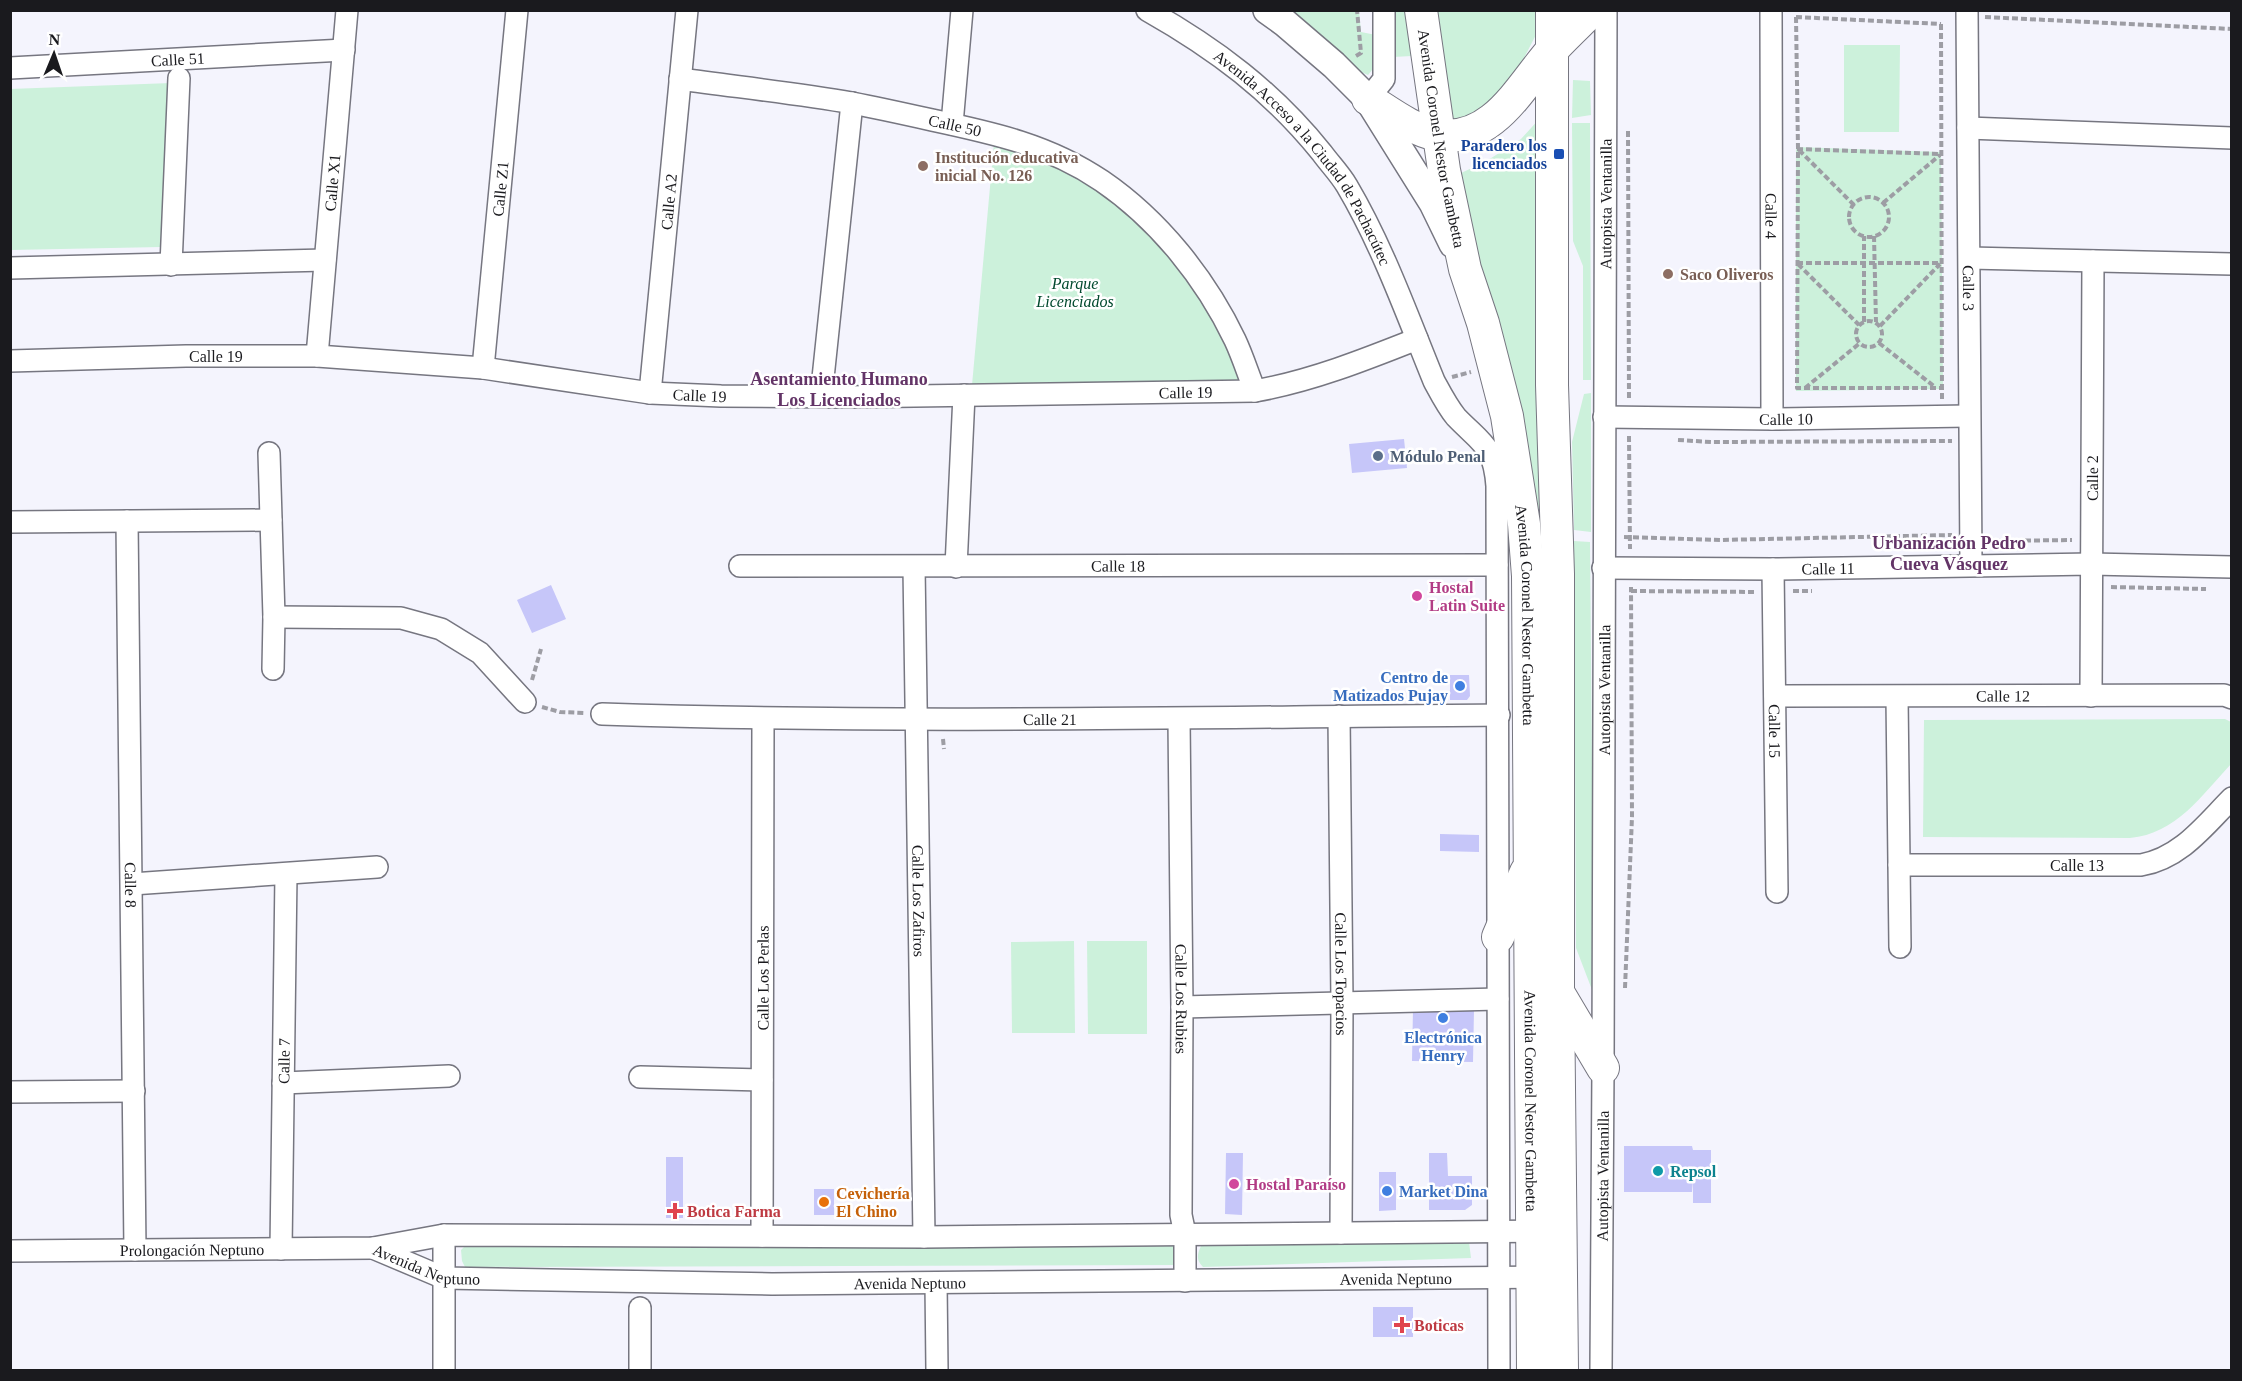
<svg xmlns="http://www.w3.org/2000/svg" width="2242" height="1381" font-family="'Times New Roman',serif">
<style>
.green{fill:#ccf1db}
.building{fill:#c6c6f9}
.lines{fill:none;stroke-linecap:round;stroke-linejoin:round}
.minor-casing{stroke:#767680;stroke-width:24}
.major-casing{stroke:#767680;stroke-width:30}
.highway-casing{stroke:#767680;stroke-width:34}
.path{stroke:#9d9da4;stroke-width:4;stroke-dasharray:6 3;stroke-linecap:butt}
.minor{stroke:#fff;stroke-width:21}
.major{stroke:#fff;stroke-width:27}
.highway{stroke:#fff;stroke-width:32}
.transit-dot{fill:#1a4fb4;stroke:#fff;stroke-width:2}
.education-dot{fill:#8d6e63;stroke:#fff;stroke-width:2}
.service-dot{fill:#5c6f8a;stroke:#fff;stroke-width:2}
.hotel-dot{fill:#d1479c;stroke:#fff;stroke-width:2}
.shop-dot{fill:#3f7fe0;stroke:#fff;stroke-width:2}
.culture-dot{fill:#0f9aa8;stroke:#fff;stroke-width:2}
.food-dot{fill:#e8710a;stroke:#fff;stroke-width:2}
.health-dot{fill:#e0444e;stroke:#fff;stroke-width:2}
.labels{text-anchor:middle;stroke-width:5;stroke-linejoin:round;paint-order:stroke}
.street-label{font-size:16px;fill:#1a1a1e;stroke:#fff}
.transit-label{font-size:16px;font-weight:bold;fill:#164399;stroke:#fff;text-anchor:end}
.education-label{font-size:16px;font-weight:bold;fill:#785e54;stroke:#fff;text-anchor:start}
.park-label{font-size:16px;font-style:italic;fill:#00492d;stroke:#fff}
.service-label{font-size:16px;font-weight:bold;fill:#4e5e75;stroke:#fff;text-anchor:start}
.hotel-label{font-size:16px;font-weight:bold;fill:#b23c85;stroke:#fff;text-anchor:start}
.shop-label{font-size:16px;font-weight:bold;fill:#366cbe;stroke:#fff;text-anchor:end}
.culture-label{font-size:16px;font-weight:bold;fill:#0d838f;stroke:#fff;text-anchor:start}
.food-label{font-size:16px;font-weight:bold;fill:#c56008;stroke:#fff;text-anchor:start}
.health-label{font-size:16px;font-weight:bold;fill:#be3a42;stroke:#fff;text-anchor:start}
.neighbourhood-label{font-size:18px;font-weight:bold;fill:#633467;stroke:#fff}
</style>
<rect width="100%" height="100%" fill="#f4f4fd"/>
<path class="green" d="M1279 11H1359L1361 32 1376 35 1377 64 1368 75 1347 66Z
M1390 11H1406L1412 56 1393 57Z
M1431 11H1541L1540 27 1510 85 1488 109 1462 122 1449 117Z
M1844 45H1900L1899 132H1844Z
M1573 80 1590 81 1591 115 1572 118Z
M171 83 161 247 11 250 10 89Z
M1541 117 1547 528 1539 529 1475 249 1461 173 1485 162 1521 139Z
M1572 123H1590L1591 380H1583V266L1573 241Z
M994 143 1063 169 1093 186 1153 236 1208 310 1227 344 1243 385H972Z
M1796 147 1941 152 1943 389 1796 391Z
M1591 393V532L1574 530 1572 442 1584 394Z
M1574 541 1590 542 1594 995 1576 948Z
M2225 719 2231 722V764C2202 795 2176 834 2130 838L1923 837 1924 720Z
M1074 941 1075 1033H1012L1011 942Z
M1087 941H1147V1034H1088Z
M1469 1242 1471 1258 1203 1267C1196 1260 1197 1255 1201 1246Z
M1172 1244 1176 1249V1265L465 1267 462 1261 461 1250 466 1245Z"/>
<path class="building" d="M1404 439 1407 468 1352 473 1349 444Z
M551 585 566 619 532 633 517 600Z
M1450 675H1469L1470 696 1467 700H1450Z
M1440 834 1479 835V852L1440 851Z
M1413 1009 1474 1010 1473 1062 1412 1061Z
M1624 1146H1692L1693 1150H1711V1203H1693V1180L1692 1192H1624Z
M1226 1153H1243L1242 1215 1225 1214Z
M1429 1153H1447L1448 1176H1472V1205L1465 1210H1429Z
M666 1157H683V1218H666Z
M1379 1172H1396V1210L1379 1211Z
M814 1189H834V1215H814Z
M1373 1307H1413V1337H1373Z"/>
<g class="lines">
<defs>
<g id="minor">
<path id="s1" d="M1147 10C1216 49 1272 91 1322 153 1330 164 1340 174 1347 186 1383 247 1407 315 1434 381 1441 394 1447 406 1456 417 1482 444 1494 445 1497 486 1500 781 1499 1076 1499 1370"/>
<path id="s2" d="M1771 10 1772 419"/>
<path id="s3" d="M1967 10 1971 564"/>
<path id="s4" d="M10 68 344 50"/>
<path id="s5" d="M680 79C737 87 795 93 852 103 878 108 905 114 932 120 993 133 1049 145 1102 181 1159 220 1206 279 1235 340 1243 357 1248 374 1255 391"/>
<path d="M1368 99 1384 79V10"/>
<path d="M952 124 962 10"/>
<path d="M1968 128 2232 138"/>
<path d="M1970 258 2232 264"/>
<path d="M171 265 179 78"/>
<path d="M10 268 325 260"/>
<path id="s6" d="M317 356 347 10"/>
<path id="s7" d="M10 361 186 356H317L483 368 650 393 721 396 846 397 1255 391C1311 381 1364 360 1417 339"/>
<path id="s8" d="M483 368 517 10"/>
<path id="s9" d="M650 393 687 10"/>
<path d="M821 397 852 103"/>
<path id="s10" d="M1604 417 1772 419 1968 416"/>
<path d="M269 453 274 617 273 669"/>
<path id="s11" d="M127 521 135 1250"/>
<path d="M10 522 271 520"/>
<path id="s12" d="M740 566 1497 565"/>
<path id="s13" d="M914 567 924 1237"/>
<path d="M956 567 964 395"/>
<path id="s14" d="M1603 568 1773 569 2091 564 2232 567"/>
<path id="s15" d="M1773 569 1777 892"/>
<path d="M274 617 401 618 441 629 480 653 525 702"/>
<path id="s16" d="M1775 696 2224 695 2232 698"/>
<path id="s17" d="M2091 696 2093 261"/>
<path d="M1897 697 1900 947"/>
<path id="s18" d="M602 714C901 724 1200 717 1499 715"/>
<path id="s19" d="M1339 716 1342 1002 1341 1233"/>
<path id="s20" d="M1179 719 1182 1007 1181 1215 1185 1234V1281"/>
<path id="s21" d="M1899 865H2141C2181 858 2205 825 2232 798"/>
<path d="M132 884 377 867"/>
<path d="M1182 1007 1498 999"/>
<path d="M640 1077 762 1080"/>
<path d="M283 1083 449 1076"/>
<path d="M10 1092 134 1091"/>
<path d="M444 1235V1370"/>
<path id="s22" d="M762 1236 763 719"/>
<path id="s23" d="M373 1248 444 1278 772 1284 1545 1277"/>
<path id="s24" d="M281 1249 286 874"/>
<path id="s25" d="M10 1251 373 1248 444 1235 924 1237 1545 1231"/>
<path d="M936 1283 937 1370"/>
<path d="M640 1370V1308"/>
<path id="s26" d="M1601 1370 1603 1068 1606 10"/>
</g>
<path id="major" d="M1267 10 1285 23 1334 65 1368 99 1433 203 1453 244"/>
<g id="highway">
<path id="s27" d="M1421 10 1444 170 1465 269 1483 323 1507 416 1524 524 1528 576 1533 1370"/>
<path d="M1552 10V385L1558 574V994L1562 1370"/>
<path d="M1368 99C1389 112 1412 130 1437 135 1494 144 1522 83 1553 49 1565 36 1579 23 1592 10"/>
<path d="M1498 937 1526 872"/>
<path d="M1559 994 1603 1068"/>
</g>
</defs>
<use href="#minor" class="minor-casing"/>
<use href="#major" class="major-casing"/>
<use href="#highway" class="highway-casing"/>
<path class="path" d="M1796 17 1798 149 1797 388H1942
M1796 17 1941 24
M1985 17 2232 29
M1941 24 1942 399
M1356 56 1361 53 1357 10
M1628 131 1629 400
M1797 149 1940 154
M1799 150 1854 205
M1849 217a20 20 0 1 1 40 0a20 20 0 1 1-40 0Z
M1883 203 1940 155
M1874 236 1876 322
M1797 263H1941
M1798 264 1859 325
M1856 334a13 13 0 1 1 26 0a13 13 0 1 1-26 0Z
M1864 322V236
M1880 326 1940 264
M1879 343 1935 387
M1452 377 1471 372
M1805 388 1860 343
M1629 436 1630 549
M1678 440 1711 442 1952 441
M1624 537 1720 540 1952 535
M1989 541 2072 540
M2111 587 2206 589
M1631 591 1756 592
M1793 591H1812
M532 680 541 649
M542 707 560 712 585 713
M943 739 944 749
M1625 988 1632 817 1631 587"/>
<use href="#minor" class="minor"/>
<use href="#major" class="major"/>
<use href="#highway" class="highway"/>
</g>
<rect class="transit-dot" x="1553" y="148" width="12" height="12" rx="3"/>
<g class="education-dot">
<circle cx="923" cy="166" r="6"/>
<circle cx="1668" cy="274" r="6"/>
</g>
<circle class="service-dot" cx="1378" cy="456" r="6"/>
<g class="hotel-dot">
<circle cx="1417" cy="596" r="6"/>
<circle cx="1234" cy="1184" r="6"/>
</g>
<g class="shop-dot">
<circle cx="1460" cy="686" r="6"/>
<circle cx="1443" cy="1018" r="6"/>
<circle cx="1387" cy="1191" r="6"/>
</g>
<circle class="culture-dot" cx="1658" cy="1171" r="6"/>
<circle class="food-dot" cx="824" cy="1202" r="6"/>
<g class="health-dot">
<path d="M672 1202h6v6h6v6h-6v6h-6v-6h-6v-6h6z"/>
<path d="M1399 1316h6v6h6v6h-6v6h-6v-6h-6v-6h6z"/>
</g>
<g class="labels">
<g class="street-label">
<text dy="6" stroke="none"><textPath href="#s4" startOffset="168">Calle 51</textPath></text>
<text dy="6" stroke="none"><textPath href="#s5" startOffset="279">Calle 50</textPath></text>
<text dy="6" stroke="none"><textPath href="#s27" startOffset="130">Avenida Coronel Nestor Gambetta</textPath></text>
<text dy="6" stroke="none"><textPath href="#s1" startOffset="219">Avenida Acceso a la Ciudad de Pachacútec</textPath></text>
<text dy="6" stroke="none"><textPath href="#s6" startOffset="174">Calle X1</textPath></text>
<text dy="6" stroke="none"><textPath href="#s8" startOffset="180">Calle Z1</textPath></text>
<text dy="6" stroke="none"><textPath href="#s9" startOffset="192">Calle A2</textPath></text>
<text dy="6" stroke="none"><textPath href="#s26" startOffset="1166">Autopista Ventanilla</textPath></text>
<text dy="6" stroke="none"><textPath href="#s2" startOffset="206">Calle 4</textPath></text>
<text dy="6" stroke="none"><textPath href="#s3" startOffset="278">Calle 3</textPath></text>
<text dy="6" stroke="none"><textPath href="#s7" startOffset="206">Calle 19</textPath></text>
<text dy="6" stroke="none"><textPath href="#s7" startOffset="1178">Calle 19</textPath></text>
<text dy="6" stroke="none"><textPath href="#s7" startOffset="692">Calle 19</textPath></text>
<text dy="6" stroke="none"><textPath href="#s10" startOffset="182">Calle 10</textPath></text>
<text dy="6" stroke="none"><textPath href="#s17" startOffset="218">Calle 2</textPath></text>
<text dy="6" stroke="none"><textPath href="#s12" startOffset="378">Calle 18</textPath></text>
<text dy="6" stroke="none"><textPath href="#s14" startOffset="225">Calle 11</textPath></text>
<text dy="6" stroke="none"><textPath href="#s27" startOffset="616">Avenida Coronel Nestor Gambetta</textPath></text>
<text dy="6" stroke="none"><textPath href="#s26" startOffset="680">Autopista Ventanilla</textPath></text>
<text dy="6" stroke="none"><textPath href="#s16" startOffset="228">Calle 12</textPath></text>
<text dy="6" stroke="none"><textPath href="#s18" startOffset="448">Calle 21</textPath></text>
<text dy="6" stroke="none"><textPath href="#s15" startOffset="162">Calle 15</textPath></text>
<text dy="6" stroke="none"><textPath href="#s21" startOffset="178">Calle 13</textPath></text>
<text dy="6" stroke="none"><textPath href="#s11" startOffset="364">Calle 8</textPath></text>
<text dy="6" stroke="none"><textPath href="#s13" startOffset="334">Calle Los Zafiros</textPath></text>
<text dy="6" stroke="none"><textPath href="#s19" startOffset="258">Calle Los Topacios</textPath></text>
<text dy="6" stroke="none"><textPath href="#s22" startOffset="258">Calle Los Perlas</textPath></text>
<text dy="6" stroke="none"><textPath href="#s20" startOffset="280">Calle Los Rubies</textPath></text>
<text dy="6" stroke="none"><textPath href="#s24" startOffset="188">Calle 7</textPath></text>
<text dy="6" stroke="none"><textPath href="#s27" startOffset="1102">Avenida Coronel Nestor Gambetta</textPath></text>
<text dy="6" stroke="none"><textPath href="#s26" startOffset="194">Autopista Ventanilla</textPath></text>
<text dy="6" stroke="none"><textPath href="#s25" startOffset="182">Prolongación Neptuno</textPath></text>
<text dy="6" stroke="none"><textPath href="#s23" startOffset="57">Avenida Neptuno</textPath></text>
<text dy="6" stroke="none"><textPath href="#s23" startOffset="1029">Avenida Neptuno</textPath></text>
<text dy="6" stroke="none"><textPath href="#s23" startOffset="543">Avenida Neptuno</textPath></text>
</g>
<g class="transit-label">
<text x="1547" y="151">Paradero los<tspan x="1547" dy="18">licenciados</tspan></text>
</g>
<g class="education-label">
<text x="935" y="163">Institución educativa<tspan x="935" dy="18">inicial No. 126</tspan></text>
<text x="1680" y="280">Saco Oliveros</text>
</g>
<g class="park-label">
<text x="1075" y="289">Parque<tspan x="1075" dy="18">Licenciados</tspan></text>
</g>
<g class="service-label">
<text x="1390" y="462">Módulo Penal</text>
</g>
<g class="hotel-label">
<text x="1429" y="593">Hostal<tspan x="1429" dy="18">Latin Suite</tspan></text>
<text x="1246" y="1190">Hostal Paraíso</text>
</g>
<g class="shop-label">
<text x="1448" y="683">Centro de<tspan x="1448" dy="18">Matizados Pujay</tspan></text>
<text x="1443" y="1043" text-anchor="middle">Electrónica<tspan x="1443" dy="18">Henry</tspan></text>
<text x="1399" y="1197" text-anchor="start">Market Dina</text>
</g>
<g class="culture-label">
<text x="1670" y="1177">Repsol</text>
</g>
<g class="food-label">
<text x="836" y="1199">Cevichería<tspan x="836" dy="18">El Chino</tspan></text>
</g>
<g class="health-label">
<text x="687" y="1217">Botica Farma</text>
<text x="1414" y="1331">Boticas</text>
</g>
<g class="neighbourhood-label">
<text x="839" y="385">Asentamiento Humano<tspan x="839" dy="21">Los Licenciados</tspan></text>
<text x="1949" y="549">Urbanización Pedro<tspan x="1949" dy="21">Cueva Vásquez</tspan></text>
</g>
</g>
<rect width="2242" height="1381" fill="none" stroke="#1a1a1e" stroke-width="24"/>
<g transform="translate(54 54) rotate(2)" stroke="#ffffff" stroke-width="4.5" paint-order="stroke">
<path d="M0-4.5L10 22L0 15L-10 22Z" fill="#1a1a1e"/>
<text y="-9" font-size="16" font-weight="bold" text-anchor="middle" fill="#1a1a1e">N</text>
</g>
</svg>
